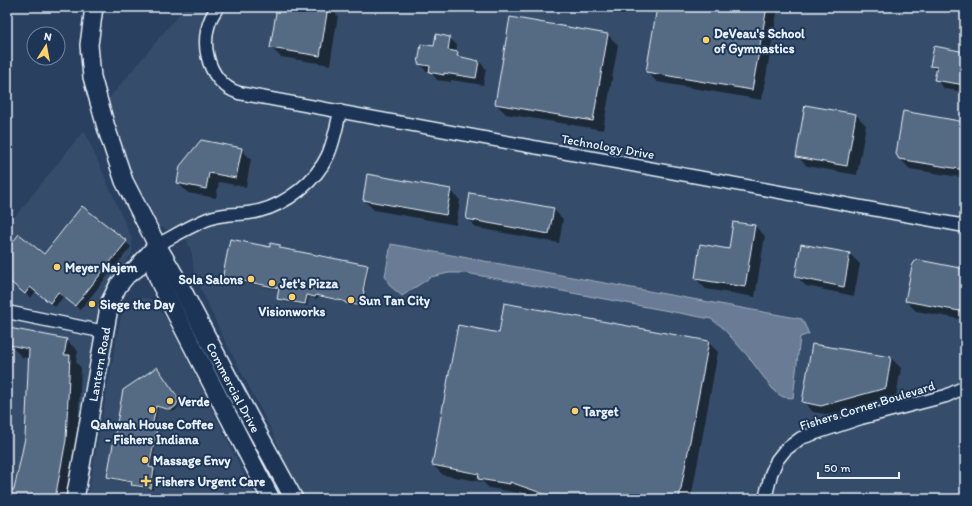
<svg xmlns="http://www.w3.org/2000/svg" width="972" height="506" font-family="Itim,sans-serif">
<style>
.built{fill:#364d6b}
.water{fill:#6b7c95;stroke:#9dabbd}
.shadow{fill:#0007}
.building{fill:#556a83;stroke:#e8f1f8}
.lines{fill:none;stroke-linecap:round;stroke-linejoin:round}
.street-casing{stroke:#e8f1f8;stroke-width:15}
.secondary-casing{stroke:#e8f1f8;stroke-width:20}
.street{stroke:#1d3557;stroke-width:12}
.secondary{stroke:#1d3557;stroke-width:17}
.poi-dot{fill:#ffd166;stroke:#1d3557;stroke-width:1.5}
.labels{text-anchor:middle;stroke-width:4;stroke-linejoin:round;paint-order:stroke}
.poi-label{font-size:13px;font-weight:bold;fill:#e8f1f8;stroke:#1d3557;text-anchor:start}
.street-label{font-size:13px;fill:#e8f1f8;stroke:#1d3557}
</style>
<rect width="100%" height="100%" fill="#294061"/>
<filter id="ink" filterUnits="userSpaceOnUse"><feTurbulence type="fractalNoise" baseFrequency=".025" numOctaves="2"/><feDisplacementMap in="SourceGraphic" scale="8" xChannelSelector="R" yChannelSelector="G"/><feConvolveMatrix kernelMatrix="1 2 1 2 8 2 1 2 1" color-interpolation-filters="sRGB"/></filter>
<g filter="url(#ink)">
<path class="built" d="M185 7H965V499H299L272 431 221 333 194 274 192 254 186 237 159 226 140 197 105 102 117 89Z
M84 130 132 239V254L120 268 106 292 101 306 65 499H7V227Z
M143 298 151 299 169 323 256 499H87L121 316 132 300Z"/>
<path class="water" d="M391 244 802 319 809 334 800 337 793 398 783 397 775 392 746 354 721 326 711 319 466 273H449L431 277 402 296 390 286 385 276Z"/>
<path class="shadow" d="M278 7H329L338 16 330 65 281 57 271 48Z
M658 7H778L762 100 657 82 647 72Z
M608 35 618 45 603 130 506 114 496 104Z
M449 38 457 45 456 52 463 59 479 61 486 69 483 85 451 80V82L437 80 430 71H426L419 63 435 48Z
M965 53V92L945 89 935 79 937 71 931 66Z
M806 106 856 115 866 125 857 175 807 166 797 156Z
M965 123V178L910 169 900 159Z
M241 149 251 159 246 187 219 182 216 198 188 193 178 183Z
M450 190 460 200 456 225 374 210 364 200Z
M553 209 563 219 559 243 477 228 467 218Z
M755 226 765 236 755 297 706 289 696 279Z
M126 242 131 247 80 310 64 296 55 307 36 291 31 298 7 279V251L44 256Z
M280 246 282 248V250L367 266 369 268 364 292 366 294 363 308 349 305 346 302 318 297 317 299 309 297 307 306 280 301 278 298 280 290 245 283 242 285 225 282 223 279 271 248Z
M850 254 860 264 854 296 806 286 796 276Z
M965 270V320L916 311 906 301Z
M500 334 708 342 718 352 691 499H540L519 491V493L489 488 483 482 443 475 433 465Z
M66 340 78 351 76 362 81 368 77 452 68 499H7V490L15 491 26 438 30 358 22 357 10 345Z
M813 345 891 358 901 368 896 397 832 415 813 412 804 402Z
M7 346 13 351 7 358Z
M159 371 179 399V404L178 408 175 411H170L158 407 154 429 158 432 151 469 156 472 153 490 135 487 133 483 110 479 108 477Z"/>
<path class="building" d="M277 7H328L320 56 270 48Z
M657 7H767L752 90 646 72Z
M510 17 608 34 593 121 495 104Z
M436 34 450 37 448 50 458 52 457 56 479 61 476 78 444 73V75L429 72 430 66 418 64 421 44 434 46Z
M934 46 965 52V85L934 80 937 67 930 66Z
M805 105 856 114 847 166 796 157Z
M903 111 965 122V170L899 159 896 154Z
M201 140 242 148 236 178 209 173 206 189 177 183 180 166Z
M367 174 451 189 446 215 363 200Z
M470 193 554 208 549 234 466 219Z
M82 206 127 241 75 306 58 292 50 303 30 287 25 294 7 279V250L19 234 44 254Z
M733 222 755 225 745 287 695 279 700 244 729 249Z
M230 239 270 247V243L280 245V248L368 265 363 291H364L361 306 346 303 343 301 316 295 315 297 307 295 305 304 277 299 279 288 243 281 239 283 222 280Z
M801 244 850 253 844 287 795 277Z
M919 260 965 269V312L905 301 912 266 915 261Z
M504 303 709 341 679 499H571L550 496 510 482V484L478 479 479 474 432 465 458 325 499 333Z
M9 328 67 339 64 355H70L66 440 55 499H7V489L14 490 25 438 29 349 10 345 7 342Z
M812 344 891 357 886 388 821 406 802 402Z
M157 367 177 396 178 401 176 406 172 409H167L156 406 152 428 157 429 149 467 154 468 151 488 131 485 132 482 107 477 123 390Z"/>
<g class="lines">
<defs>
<path id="street" d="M218 7C196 34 205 82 239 93L965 226
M157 245C175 236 194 223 214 217 229 213 245 215 259 211 287 204 316 181 328 155 334 141 337 126 340 111
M7 312 105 332
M765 499 771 474 777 460 785 450 801 438 861 418 946 396 965 387"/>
<g id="secondary">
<path id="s1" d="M94 7 89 45 92 77 106 127 124 181 157 245 175 276 240 400 294 499"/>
<path d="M157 245 155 270 160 283 271 499"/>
<path id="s2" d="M75 499 110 302 118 286 127 275 136 269 157 245"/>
</g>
</defs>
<use href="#street" class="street-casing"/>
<use href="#secondary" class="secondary-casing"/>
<use href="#street" class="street"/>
<use href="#secondary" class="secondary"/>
</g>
</g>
<g class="poi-dot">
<circle cx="706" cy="40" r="4"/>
<circle cx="57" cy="267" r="4"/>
<circle cx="251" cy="279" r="4"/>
<circle cx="272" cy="283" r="4"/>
<circle cx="292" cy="297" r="4"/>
<circle cx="351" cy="300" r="4"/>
<circle cx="92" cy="304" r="4"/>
<circle cx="170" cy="401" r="4"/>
<circle cx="152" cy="410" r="4"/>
<circle cx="575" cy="411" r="4"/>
<circle cx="145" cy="460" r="4"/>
<path d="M144 475h4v4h4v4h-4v4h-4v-4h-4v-4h4z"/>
</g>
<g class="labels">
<g class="poi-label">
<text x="714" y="38">DeVeau's School<tspan x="714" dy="15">of Gymnastics</tspan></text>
<text x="65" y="272">Meyer Najem</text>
<text x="243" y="284" text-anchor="end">Sola Salons</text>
<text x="280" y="288">Jet's Pizza</text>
<text x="359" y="305">Sun Tan City</text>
<text x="100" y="309">Siege the Day</text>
<text x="292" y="316" text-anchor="middle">Visionworks</text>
<text x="178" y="406">Verde</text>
<text x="583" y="416">Target</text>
<text x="152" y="429" text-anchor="middle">Qahwah House Coffee<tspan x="152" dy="15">- Fishers Indiana</tspan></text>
<text x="153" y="465">Massage Envy</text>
<text x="155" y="486">Fishers Urgent Care</text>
</g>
<g class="street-label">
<text transform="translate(608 146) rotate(10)" y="5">Technology Drive</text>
<text dy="5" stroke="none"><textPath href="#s2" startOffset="137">Lantern Road</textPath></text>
<text dy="5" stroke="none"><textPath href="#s1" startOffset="413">Commercial Drive</textPath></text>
<text transform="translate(867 405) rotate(-17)" y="5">Fishers Corner Boulevard</text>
</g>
</g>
<rect width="972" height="506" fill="none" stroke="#1d3557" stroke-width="24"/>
<rect x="12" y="12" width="948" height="482" fill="none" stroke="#e8f1f8" stroke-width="1.5" filter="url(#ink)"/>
<g transform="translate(46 46) rotate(11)"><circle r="19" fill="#1d3557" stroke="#6e8097"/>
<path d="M0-3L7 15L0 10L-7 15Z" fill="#ffd166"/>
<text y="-6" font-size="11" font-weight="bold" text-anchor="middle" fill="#e8f1f8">N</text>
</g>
<path d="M818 472v6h81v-6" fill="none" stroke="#e8f1f8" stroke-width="2"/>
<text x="824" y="472" font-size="12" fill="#e8f1f8" stroke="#1d3557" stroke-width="3" paint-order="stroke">50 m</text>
</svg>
